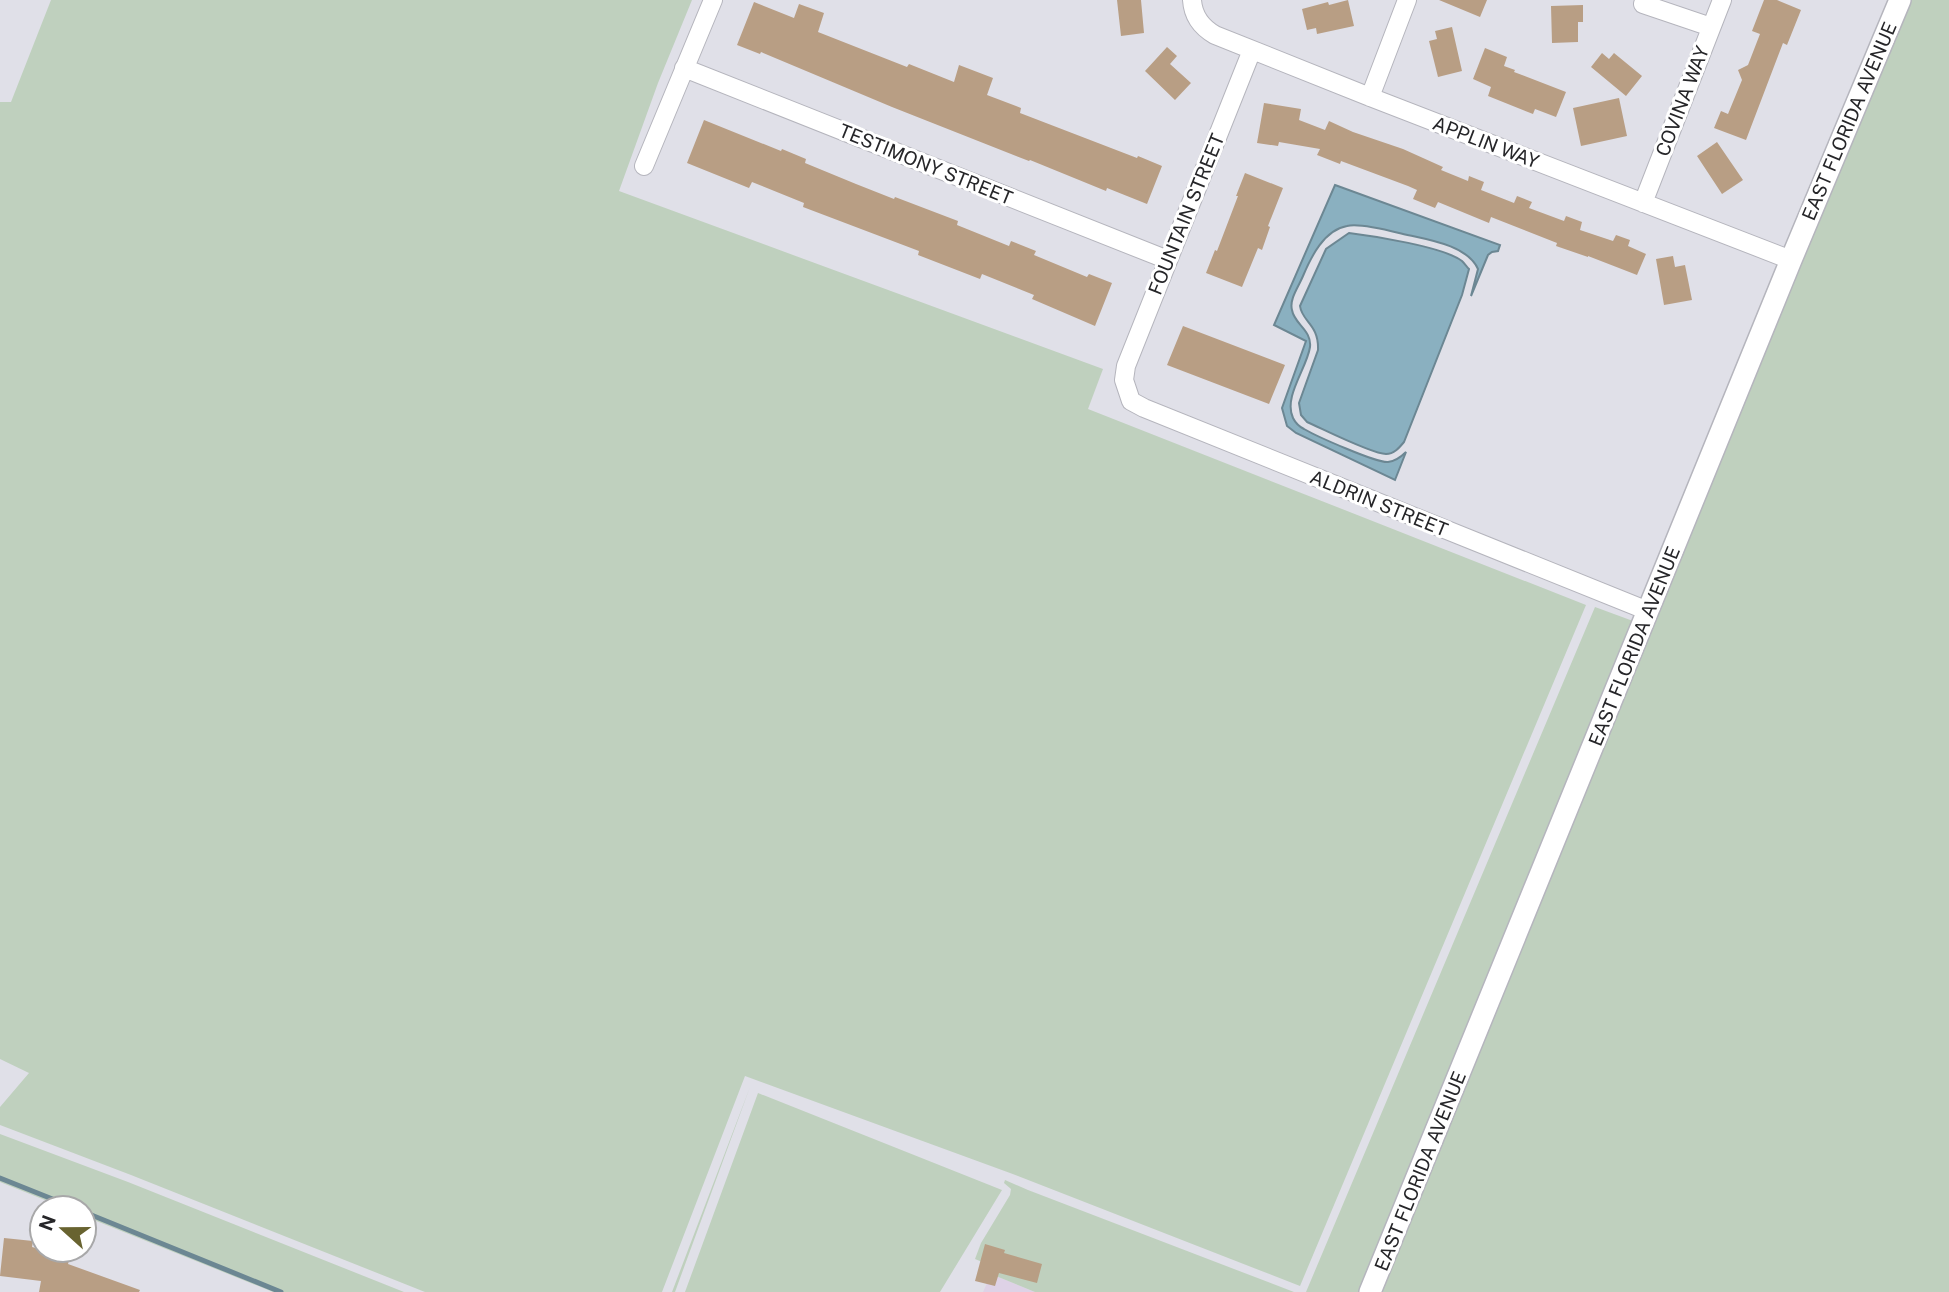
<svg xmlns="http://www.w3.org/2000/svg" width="1949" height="1292" font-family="'Public Sans',sans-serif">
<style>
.commercial{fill:#ded2e6}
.green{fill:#bfd0be}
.water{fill:#8ab0c0;stroke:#6c8793;stroke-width:2}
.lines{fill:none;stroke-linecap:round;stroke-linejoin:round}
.stream{stroke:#6c8793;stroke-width:5}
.building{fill:#b89e84}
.minor-casing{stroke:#b5b5bd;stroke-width:20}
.tertiary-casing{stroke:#b5b5bd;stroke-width:24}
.minor{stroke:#fff;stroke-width:18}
.tertiary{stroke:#fff;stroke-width:21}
.labels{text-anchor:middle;stroke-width:6;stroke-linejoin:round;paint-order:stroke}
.street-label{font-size:19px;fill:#262629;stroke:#fff}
</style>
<rect width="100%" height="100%" fill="#e0e0e8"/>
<path class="commercial" d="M991 1274 1035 1292H983Z"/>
<path class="green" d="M51 0H692L658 83 619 191 1103 369 1088 409 1586 605 1300 1286 1010 1173 745 1076 662 1292H425L131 1175 0 1125V1107L29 1073 0 1059V102H11Z
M1900 0H1949V1292H1370Z
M1595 607 1633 621 1359 1292H1306Z
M750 1087 675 1292H672Z
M758 1093 1002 1190 940 1292H685Z
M0 1134 128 1182 404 1292H273L84 1216V1208H65L0 1182Z
M1005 1180 1028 1190 1294 1292H1035L991 1274 994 1267 975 1259 981 1243 1010 1195 1011 1189 1004 1183Z"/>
<path class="water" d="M1335 185 1500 245 1498 251 1492 252 1488 255 1471 296 1478 269C1467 244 1424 239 1399 233 1387 230 1358 223 1347 226 1324 230 1311 257 1303 276 1299 286 1289 299 1292 310 1294 324 1312 330 1310 347 1307 368 1283 397 1293 418 1295 422 1300 427 1304 429 1316 436 1376 463 1388 462 1395 461 1401 457 1406 452L1395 480 1296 433 1287 426 1282 408 1306 341 1274 325Z
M1349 233C1374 236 1444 247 1462 261 1465 264 1467 267 1469 269L1462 295 1404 442C1399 448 1394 454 1386 454 1372 454 1323 429 1307 422L1301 415 1299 403 1318 350C1319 324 1302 322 1300 306L1326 249Z"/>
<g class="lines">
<path class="stream" d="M0 1178 75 1208
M84 1212 281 1292"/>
</g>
<path class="building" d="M1117 0H1141L1144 33 1121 36Z
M1348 0 1354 26 1317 34 1316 28 1307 30 1302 9 1328 2 1329 5Z
M1439 0H1487L1480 17Z
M1764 0H1777L1801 10 1787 45 1783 43 1746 140 1714 128 1721 111 1728 114 1742 80 1738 70 1748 65 1760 34 1752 31Z
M754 2 794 18 799 4 824 13 818 32 907 67 909 64 954 82 959 65 993 78 987 95 1021 108 1020 113 1137 158 1138 156 1162 166 1147 204 1107 188 1106 191 1030 160 1029 161 892 107 761 52 760 54 737 45Z
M1583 5V22H1578V42L1552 43 1551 6Z
M1452 27 1462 71 1438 77 1429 41 1437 39 1435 31Z
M1167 47 1177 56 1170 64 1191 83 1175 100 1145 71Z
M1485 48 1507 57 1504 66 1515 70 1514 72 1566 92 1556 117 1535 109 1533 114 1488 96 1491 87 1473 79Z
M1602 53 1609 59 1614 53 1642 76 1626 96 1591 67Z
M1619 98 1627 136 1581 146 1573 108Z
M1264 103 1301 109 1299 120 1325 130 1329 121 1353 132 1403 149 1443 167 1441 170 1468 181 1469 176 1484 182 1481 190 1514 203 1517 196 1532 202 1529 208 1564 221 1566 216 1582 222 1580 230 1613 241 1616 235 1630 240 1628 246 1646 254 1637 275 1588 256V257L1556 246 1557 243 1491 217 1489 223 1438 202 1435 208 1413 199 1417 190 1408 186 1341 161 1340 164 1317 155 1320 149 1279 142 1278 146 1257 143Z
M704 120 781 151 782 149 806 159 805 163 856 184 894 199 895 197 958 221 957 225 1009 246 1011 241 1036 251 1034 255 1087 277 1089 274 1112 283 1095 326 1032 299 1034 295 982 274 980 279 918 255 919 251 803 207 804 203 752 182 749 188 687 163Z
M1717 142 1743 180 1722 194 1697 156Z
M1245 173 1283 188 1268 226 1270 227 1262 250 1258 248 1242 287 1206 273 1215 250 1217 251 1238 196H1236Z
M1673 256 1675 267 1685 265 1692 300 1664 305 1656 259Z
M1183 326 1285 365 1269 404 1167 365Z
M4 1238 33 1241 32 1247 70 1257 68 1264 140 1290 139 1292H39L41 1281 0 1276Z
M985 1244 1005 1250 1004 1253 1042 1264 1037 1283 999 1273 995 1286 975 1281Z"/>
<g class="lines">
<defs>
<path id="minor" d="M1192 0C1193 16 1201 27 1215 35L1370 97 1791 260
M1643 4 1711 27
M1252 50 1126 366 1124 380 1131 401 1144 408 1648 611
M684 68 1168 260
M1370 97 1407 0
M644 166 713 0
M1643 203 1722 0"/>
<path id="tertiary" d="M1370 1292 1791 260 1900 0"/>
</defs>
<use href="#minor" class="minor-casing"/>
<use href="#tertiary" class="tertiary-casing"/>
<use href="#minor" class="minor"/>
<use href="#tertiary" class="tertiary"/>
</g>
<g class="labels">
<g class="street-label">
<text transform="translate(1682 101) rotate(-69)" y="7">COVINA WAY</text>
<text transform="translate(1849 121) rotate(-67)" y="7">EAST FLORIDA AVENUE</text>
<text transform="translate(1486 142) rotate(21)" y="7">APPLIN WAY</text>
<text transform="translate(926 164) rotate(22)" y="7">TESTIMONY STREET</text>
<text transform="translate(1186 214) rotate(-68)" y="7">FOUNTAIN STREET</text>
<text transform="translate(1379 503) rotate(22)" y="7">ALDRIN STREET</text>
<text transform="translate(1634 646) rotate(-68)" y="7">EAST FLORIDA AVENUE</text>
<text transform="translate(1420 1171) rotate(-68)" y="7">EAST FLORIDA AVENUE</text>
</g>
</g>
<g transform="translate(63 1229) rotate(291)"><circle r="33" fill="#ffffff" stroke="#a8a8a9" stroke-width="2"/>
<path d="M0-5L12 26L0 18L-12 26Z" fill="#686330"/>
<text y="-10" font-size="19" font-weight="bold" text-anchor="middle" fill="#262629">N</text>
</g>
</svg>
